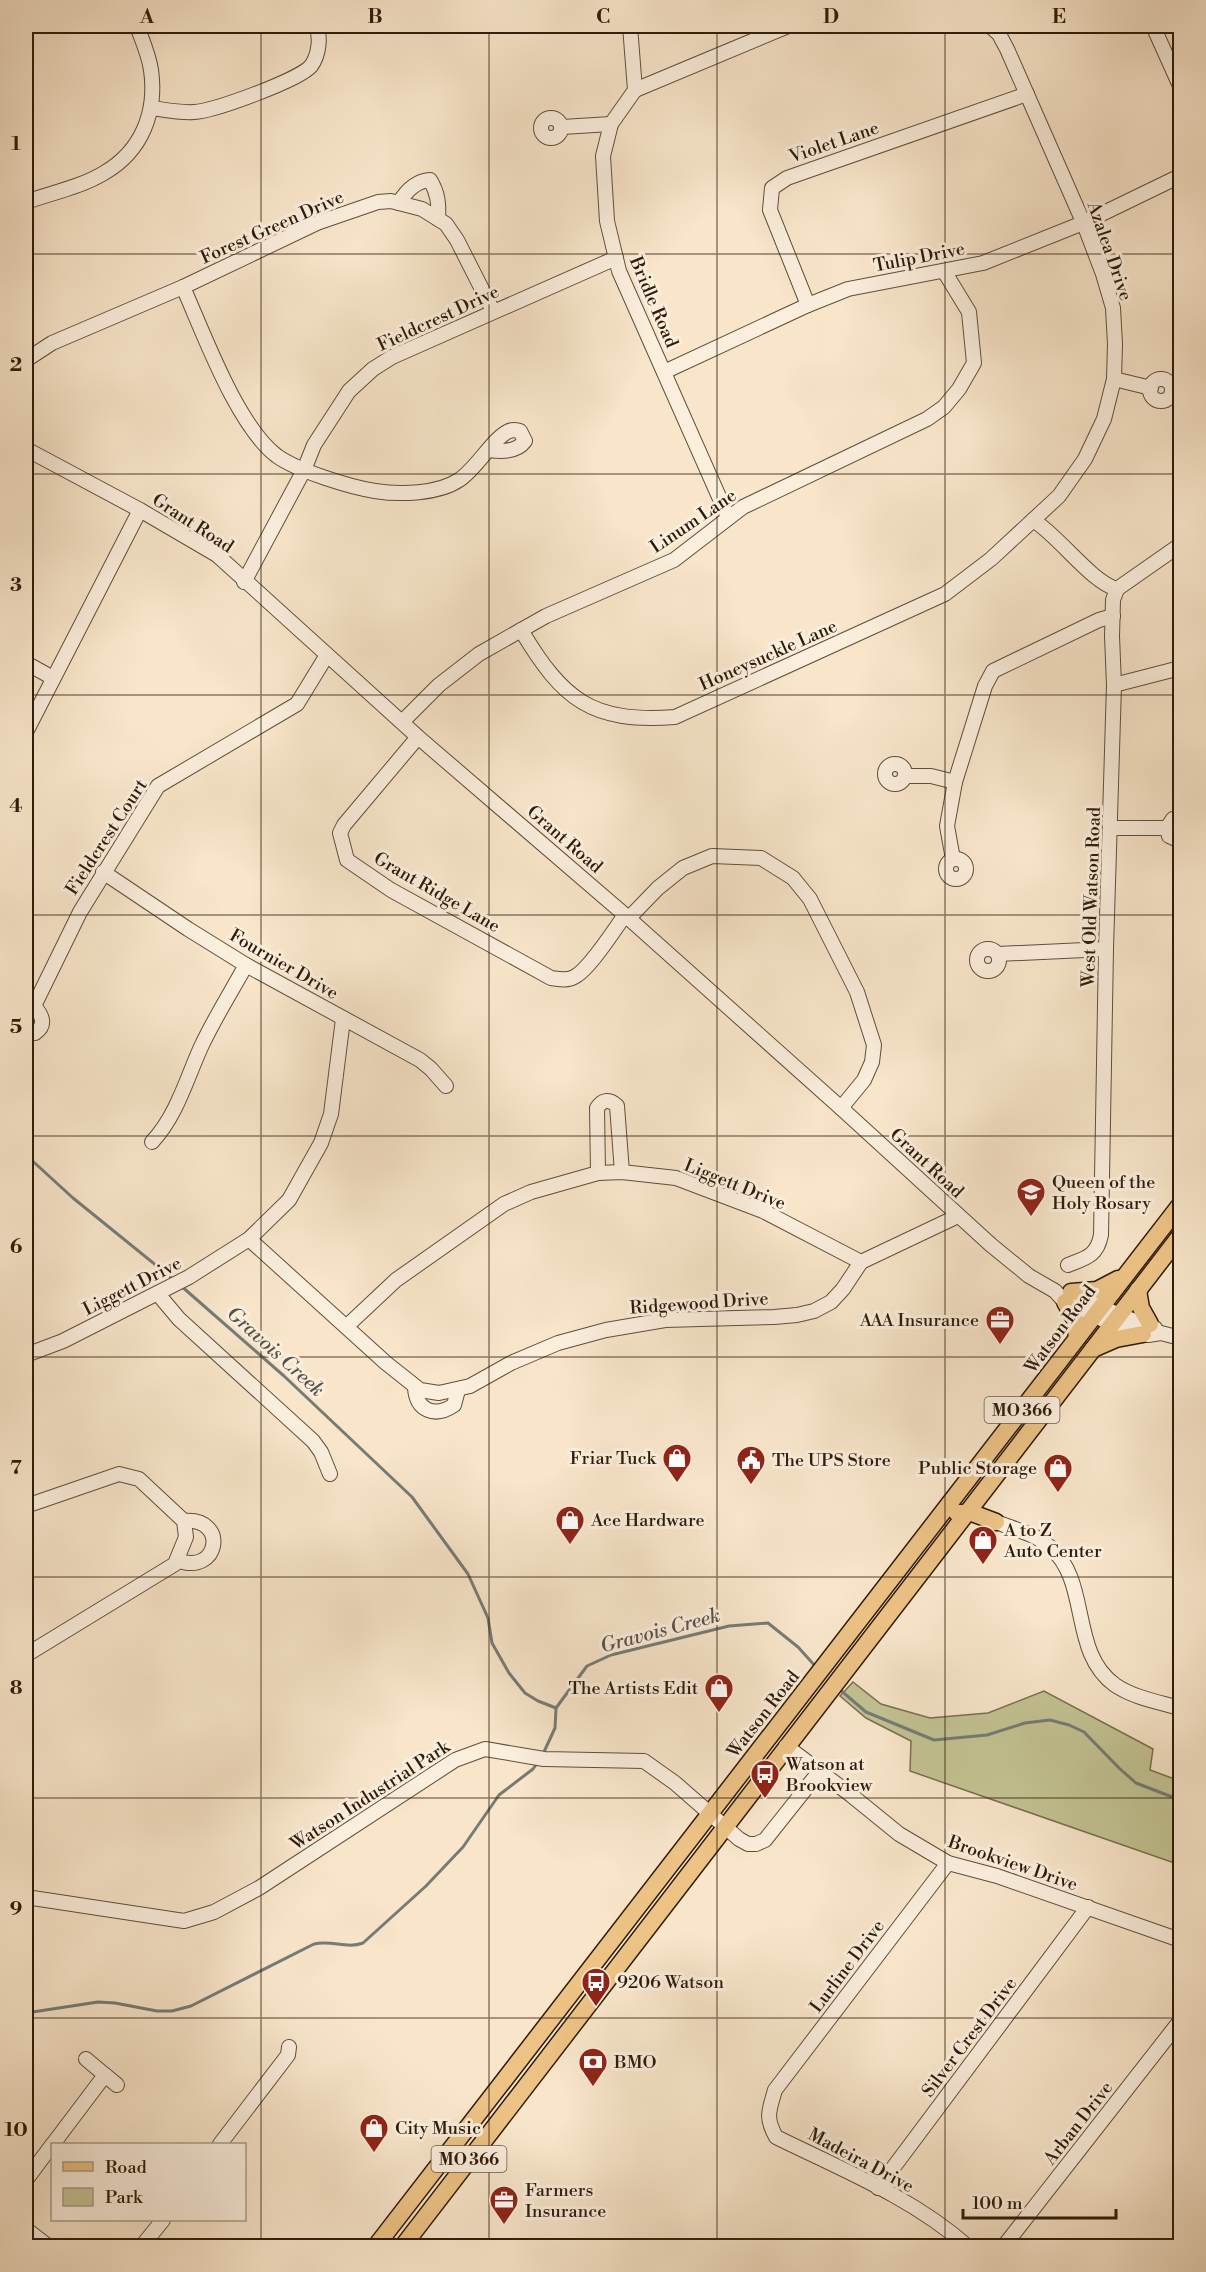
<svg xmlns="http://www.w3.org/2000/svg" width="1206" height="2272" viewBox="0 0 1206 2272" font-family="'Libre Bodoni',serif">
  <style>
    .green { fill: #c3c393; stroke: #786f4e; stroke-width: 1.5 }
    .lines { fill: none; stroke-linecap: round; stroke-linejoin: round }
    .stream { stroke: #747c78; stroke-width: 3 }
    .minor-casing { stroke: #604e3a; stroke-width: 16 }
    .major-casing { stroke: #2e1b0a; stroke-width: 19 }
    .minor { stroke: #faeedd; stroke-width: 14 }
    .major { stroke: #ecc285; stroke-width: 16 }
    .grid { fill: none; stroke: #2e1b0a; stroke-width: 1.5; stroke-opacity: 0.55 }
    .labels { text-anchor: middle; stroke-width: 6; stroke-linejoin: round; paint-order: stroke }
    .shield { fill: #faeedd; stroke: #6b5a49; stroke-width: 1.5 }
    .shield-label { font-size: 16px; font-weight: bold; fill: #2e1b0a }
    .street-label { font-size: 18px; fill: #2e1b0a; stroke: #faeedd }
    .poi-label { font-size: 18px; fill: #2e1b0a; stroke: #faeedd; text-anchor: start }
    .water-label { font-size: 20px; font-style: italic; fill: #57534a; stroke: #faeedd }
    .neatline { fill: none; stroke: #2e1b0a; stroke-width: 2 }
    .grid-label { font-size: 20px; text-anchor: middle; font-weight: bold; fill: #2e1b0a }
  </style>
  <rect width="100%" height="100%" fill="#f8e5ca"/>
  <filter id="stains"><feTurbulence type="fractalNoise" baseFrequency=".00333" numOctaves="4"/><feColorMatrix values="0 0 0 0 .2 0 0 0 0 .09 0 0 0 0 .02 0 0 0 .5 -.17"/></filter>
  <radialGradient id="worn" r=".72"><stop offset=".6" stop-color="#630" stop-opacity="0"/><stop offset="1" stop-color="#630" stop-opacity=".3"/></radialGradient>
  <path class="green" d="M853 1682 881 1704 930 1718 988 1713 1044 1691 1153 1749 1150 1770 1180 1781V1865L910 1771 911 1741 866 1718 840 1696Z"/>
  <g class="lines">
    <g class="stream">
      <path d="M26 1155 73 1198 173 1279"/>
      <path d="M180 1285 284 1376 412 1497 468 1574 488 1618 492 1643 509 1673 525 1693 538 1701 556 1708 587 1666 611 1655 729 1626 768 1623 798 1647 816 1667"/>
      <path d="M838 1688 866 1712 934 1740 987 1735 1025 1723 1050 1720 1069 1725 1084 1732 1119 1768 1136 1783 1180 1800"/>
      <path d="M543 1754 555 1728 556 1709"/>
      <path d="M26 2013 98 2002 115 2003 157 2011H172L191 2006 314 1944C332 1940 347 1949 363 1943L426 1886 463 1847 499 1795 533 1769 538 1762"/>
    </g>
    <g class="minor-casing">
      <g id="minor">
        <path d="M630 26 635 90 611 124 603 156 607 221 619 271 728 517"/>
        <path d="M1153 26 1180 86"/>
        <path d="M635 90 788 26"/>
        <path d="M152 108C166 110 180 113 194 112 214 111 299 80 311 66 319 55 321 37 316 26"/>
        <circle cx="551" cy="128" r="10"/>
        <path d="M562 127 611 124"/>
        <path d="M26 202C51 193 81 187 104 173 142 151 157 112 151 70 149 55 142 40 137 26"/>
        <path d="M399 203C406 191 415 181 430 180 438 193 439 204 438 219"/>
        <path d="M183 287C204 334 237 426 277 456 298 471 350 487 375 491 400 495 438 494 459 480 477 468 491 441 507 432 512 429 516 430 520 431L525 441C517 452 503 452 490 450"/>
        <path d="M808 305 770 210 772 188 787 178 1027 94"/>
        <path d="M26 360 52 343 183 287 317 223 378 202 391 201 422 209 446 224 457 240 493 311"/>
        <path d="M664 372 808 305 848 289 983 263 1083 223 1180 176"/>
        <path d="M1114 379 1151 388"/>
        <circle cx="1161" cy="390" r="11"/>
        <path d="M26 449 140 510 217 555 418 737 625 915 841 1108 991 1245 1029 1276 1055 1291 1065 1302 1112 1324 1148 1335 1161 1333 1180 1338"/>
        <path d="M1033 520C1059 536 1091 582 1117 589"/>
        <path d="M244 582 304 470 314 445 349 391 373 369 392 357 616 258"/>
        <path d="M521 630C563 700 591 723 675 717L945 594 991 559 1059 496 1085 459 1104 419 1114 379 1115 344 1113 308 1103 274 1084 224 1007 49 999 34 990 26"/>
        <path d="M26 663 53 678"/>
        <path d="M1114 685 1180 668"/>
        <path d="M403 721 439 685 479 654 546 616 674 560 743 507 927 419 944 407 959 389 974 363 969 312 944 271"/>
        <path d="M26 732 140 510"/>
        <path d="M418 737 344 825 340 833 347 860 391 890 551 978C559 979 567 981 574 977 589 970 614 930 625 915"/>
        <circle cx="895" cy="774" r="10"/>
        <path d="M905 776H931L955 782"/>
        <path d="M1180 817 1173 819 1167 828 1169 836 1180 841"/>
        <path d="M1111 828H1167"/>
        <circle cx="956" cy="869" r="10"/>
        <path d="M953 859 947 826 955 782 985 686 993 671 1099 620 1113 616"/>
        <path d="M103 872 188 929 246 965 420 1060 431 1069 446 1086"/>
        <path d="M628 919 658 888 683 868 712 856 761 858 793 878 810 899 857 992 874 1045 872 1062 864 1080 841 1108"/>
        <circle cx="988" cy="960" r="11"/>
        <path d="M998 954 1106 949"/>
        <path d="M34 1006 80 912 158 786 297 704 327 655"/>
        <path d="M26 1032 35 1033C47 1025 42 1015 34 1006L27 1009"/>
        <path d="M152 1142C177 1115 186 1080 201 1047 214 1019 231 992 246 965"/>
        <path d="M598 1173 597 1108C603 1099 610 1099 617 1106L622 1172"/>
        <path d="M249 1239 386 1363 420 1390 439 1393 470 1386 511 1363 558 1343 606 1330 665 1320 774 1317 797 1315 814 1311 831 1302 843 1289 861 1262"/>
        <path d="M1068 1265C1086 1258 1097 1256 1101 1235L1106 949 1114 685 1112 636 1113 600 1117 589 1180 545"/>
        <path d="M1071 1292 1119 1315 1155 1328"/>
        <path d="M158 1294 179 1319 313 1441 321 1452 330 1474"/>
        <path d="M347 1326 396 1280 504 1204 531 1192 598 1173 622 1172 676 1178 763 1211 861 1262 958 1216"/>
        <path d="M26 1355 63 1341 189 1277 249 1239 289 1200 321 1143 331 1114 343 1019"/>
        <path d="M415 1387C416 1411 435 1418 454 1405L458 1390"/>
        <path d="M26 1506 119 1474 139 1479 184 1521 186 1537 175 1564 26 1655"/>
        <path d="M996 1522C1014 1529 1036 1534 1050 1547 1091 1582 1069 1652 1115 1685 1134 1698 1159 1702 1180 1708"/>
        <path d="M177 1560C219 1577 229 1517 184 1521"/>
        <path d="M786 1746 851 1795 899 1834 948 1863 997 1876 1180 1940"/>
        <path d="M948 1863 775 2090C769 2111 765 2117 776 2137 841 2169 913 2198 967 2246"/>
        <path d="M26 1897 184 1921 214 1912 259 1888 455 1760 485 1749 544 1759 644 1761 675 1783 739 1839 748 1844H756L765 1840 819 1772"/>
        <path d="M105 2075 117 2085"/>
        <path d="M53 2144 105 2075 86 2059"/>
        <path d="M220 2144 288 2055 289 2047"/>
        <path d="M26 2180 52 2145"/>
        <path d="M878 2188 1088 1907"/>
        <path d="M26 2229 48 2246"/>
        <path d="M142 2246 163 2220"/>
        <path d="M1004 2246 1180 2021"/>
      </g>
    </g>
    <g class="major-casing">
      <g id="major">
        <path d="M1138 1290 1141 1308 1150 1324"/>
        <path d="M1071 1292 1097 1290 1118 1279"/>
        <path d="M1065 1302 1075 1320 1077 1338"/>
        <path d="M1093 1349 1116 1339 1143 1334"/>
        <path d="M957 1513H972L996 1522"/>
        <path d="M376 2246 1180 1205"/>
        <path d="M403 2246 1180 1236"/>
      </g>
    </g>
    <use href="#minor" class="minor"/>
    <use href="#major" class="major"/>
  </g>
  <path class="grid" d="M261 26V2246M489 26V2246M717 26V2246M945 26V2246M26 254H1180M26 474H1180M26 695H1180M26 915H1180M26 1136H1180M26 1357H1180M26 1577H1180M26 1798H1180M26 2018H1180"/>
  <defs>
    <g id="school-pin" transform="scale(1.5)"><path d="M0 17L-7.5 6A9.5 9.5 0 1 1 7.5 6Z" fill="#8f2418" stroke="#faeedd"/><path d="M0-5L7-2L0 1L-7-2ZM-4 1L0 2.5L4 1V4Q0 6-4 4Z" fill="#fff"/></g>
    <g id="office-pin" transform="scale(1.5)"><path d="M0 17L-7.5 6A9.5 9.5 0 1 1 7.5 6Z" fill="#8f2418" stroke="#faeedd"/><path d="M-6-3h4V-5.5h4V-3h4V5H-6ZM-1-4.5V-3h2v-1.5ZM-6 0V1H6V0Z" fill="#fff"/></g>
    <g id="shop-pin" transform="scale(1.5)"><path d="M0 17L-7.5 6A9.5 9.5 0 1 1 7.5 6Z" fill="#8f2418" stroke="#faeedd"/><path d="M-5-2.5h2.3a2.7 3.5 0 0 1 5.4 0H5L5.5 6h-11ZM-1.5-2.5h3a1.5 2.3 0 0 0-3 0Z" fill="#fff"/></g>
    <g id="civic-pin" transform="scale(1.5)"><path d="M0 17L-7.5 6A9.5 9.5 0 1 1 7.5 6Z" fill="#8f2418" stroke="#faeedd"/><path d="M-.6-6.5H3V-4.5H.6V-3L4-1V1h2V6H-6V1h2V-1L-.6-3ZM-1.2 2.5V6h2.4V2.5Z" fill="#fff"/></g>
    <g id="bus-pin" transform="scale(1.5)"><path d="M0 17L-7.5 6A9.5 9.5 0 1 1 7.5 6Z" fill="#8f2418" stroke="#faeedd"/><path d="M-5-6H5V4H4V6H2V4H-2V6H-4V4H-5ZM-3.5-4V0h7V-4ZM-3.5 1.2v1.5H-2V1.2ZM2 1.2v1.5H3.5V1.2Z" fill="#fff"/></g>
    <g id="bank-pin" transform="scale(1.5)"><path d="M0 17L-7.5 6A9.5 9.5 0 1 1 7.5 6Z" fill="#8f2418" stroke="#faeedd"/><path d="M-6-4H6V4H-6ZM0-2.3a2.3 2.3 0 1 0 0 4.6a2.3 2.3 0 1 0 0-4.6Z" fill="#fff"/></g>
  </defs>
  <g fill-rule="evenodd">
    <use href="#school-pin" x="1031" y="1192"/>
    <use href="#office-pin" x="1000" y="1320"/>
    <use href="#shop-pin" x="677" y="1458"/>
    <use href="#civic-pin" x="751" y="1460"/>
    <use href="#shop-pin" x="1058" y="1468"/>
    <use href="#shop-pin" x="570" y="1520"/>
    <use href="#shop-pin" x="983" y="1540"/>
    <use href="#shop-pin" x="719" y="1688"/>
    <use href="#bus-pin" x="765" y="1774"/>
    <use href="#bus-pin" x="596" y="1982"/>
    <use href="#bank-pin" x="593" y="2062"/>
    <use href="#shop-pin" x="374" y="2128"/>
    <use href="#office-pin" x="504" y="2200"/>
  </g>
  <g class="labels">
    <g class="shield">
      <rect x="984.5" y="1397" width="75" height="26" rx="4.5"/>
      <rect x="431.5" y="2146" width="75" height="26" rx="4.5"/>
    </g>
    <g class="shield-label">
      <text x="1022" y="1416">MO 366</text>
      <text x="469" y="2165">MO 366</text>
    </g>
    <g class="street-label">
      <text transform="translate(834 142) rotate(-19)" y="6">Violet Lane</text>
      <text transform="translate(272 227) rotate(-24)" y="6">Forest Green Drive</text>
      <text transform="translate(1110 251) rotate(71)" y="6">Azalea Drive</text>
      <text transform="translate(919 257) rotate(-11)" y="6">Tulip Drive</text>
      <text transform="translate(654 302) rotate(67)" y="6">Bridle Road</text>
      <text transform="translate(438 318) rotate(-25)" y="6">Fieldcrest Drive</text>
      <text transform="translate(693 521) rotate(-34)" y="6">Linum Lane</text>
      <text transform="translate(193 523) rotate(33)" y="6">Grant Road</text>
      <text transform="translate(768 655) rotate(-24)" y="6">Honeysuckle Lane</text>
      <text transform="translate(106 837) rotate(-57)" y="6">Fieldcrest Court</text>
      <text transform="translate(565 839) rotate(41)" y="6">Grant Road</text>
      <text transform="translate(437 892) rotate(30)" y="6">Grant Ridge Lane</text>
      <text transform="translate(1091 897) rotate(-88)" y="6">West Old Watson Road</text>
      <text transform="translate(284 964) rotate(30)" y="6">Fournier Drive</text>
      <text transform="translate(927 1163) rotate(43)" y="6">Grant Road</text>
      <text transform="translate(735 1184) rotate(22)" y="6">Liggett Drive</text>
      <text transform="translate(132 1286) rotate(-27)" y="6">Liggett Drive</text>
      <text transform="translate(699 1303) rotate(-4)" y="6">Ridgewood Drive</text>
      <text transform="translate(1060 1329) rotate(-53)" y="6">Watson Road</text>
      <text transform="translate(763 1714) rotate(-52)" y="6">Watson Road</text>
      <text transform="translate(370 1795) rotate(-33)" y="6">Watson Industrial Park</text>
      <text transform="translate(1013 1863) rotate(19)" y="6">Brookview Drive</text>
      <text transform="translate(847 1966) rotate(-53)" y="6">Lurline Drive</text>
      <text transform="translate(969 2037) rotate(-53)" y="6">Silver Crest Drive</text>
      <text transform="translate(1078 2123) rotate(-52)" y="6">Arban Drive</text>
      <text transform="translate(861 2160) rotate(28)" y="6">Madeira Drive</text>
    </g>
    <g class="poi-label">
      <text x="1052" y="1188">Queen of the<tspan x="1052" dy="21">Holy Rosary</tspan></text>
      <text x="979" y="1326" text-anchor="end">AAA Insurance</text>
      <text x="656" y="1464" text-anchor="end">Friar Tuck</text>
      <text x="772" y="1466">The UPS Store</text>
      <text x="1037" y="1474" text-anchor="end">Public Storage</text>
      <text x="591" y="1526">Ace Hardware</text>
      <text x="1004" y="1536">A to Z<tspan x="1004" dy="21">Auto Center</tspan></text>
      <text x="698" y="1694" text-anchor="end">The Artists Edit</text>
      <text x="786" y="1770">Watson at<tspan x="786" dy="21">Brookview</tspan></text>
      <text x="617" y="1988">9206 Watson</text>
      <text x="614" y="2068">BMO</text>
      <text x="395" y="2134">City Music</text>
      <text x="525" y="2196">Farmers<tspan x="525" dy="21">Insurance</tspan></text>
    </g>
    <g class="water-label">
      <text transform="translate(276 1351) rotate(42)" y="7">Gravois Creek</text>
      <text transform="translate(660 1630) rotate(-15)" y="7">Gravois Creek</text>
    </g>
  </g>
  <rect width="1206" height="2272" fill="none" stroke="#f8e5ca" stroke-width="66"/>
  <rect x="51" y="2143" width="195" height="78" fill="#faeedd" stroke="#a89a89" stroke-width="1.5"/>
  <rect x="63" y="2162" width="30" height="9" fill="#ecc285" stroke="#a89a89" stroke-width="1.5"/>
  <text x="105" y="2173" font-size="18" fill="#2e1b0a">Road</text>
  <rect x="63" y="2188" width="30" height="18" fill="#c3c393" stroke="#a89a89" stroke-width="1.5"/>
  <text x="105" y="2203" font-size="18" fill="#2e1b0a">Park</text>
  <path d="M963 2209v9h153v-9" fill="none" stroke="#2e1b0a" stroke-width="3"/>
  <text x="972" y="2209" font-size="18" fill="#2e1b0a" stroke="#faeedd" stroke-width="4.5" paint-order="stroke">100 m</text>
  <rect x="33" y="33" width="1140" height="2206" class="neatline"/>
  <g class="grid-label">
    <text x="147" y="23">A</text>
    <text x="375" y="23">B</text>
    <text x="603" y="23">C</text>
    <text x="831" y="23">D</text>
    <text x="1059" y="23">E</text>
    <text x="16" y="150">1</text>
    <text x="16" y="371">2</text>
    <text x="16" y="591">3</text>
    <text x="16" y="812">4</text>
    <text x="16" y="1033">5</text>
    <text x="16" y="1253">6</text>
    <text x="16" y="1474">7</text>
    <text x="16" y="1694">8</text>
    <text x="16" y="1915">9</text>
    <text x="16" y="2136">10</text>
  </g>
  <rect width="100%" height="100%" filter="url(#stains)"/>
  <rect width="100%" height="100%" fill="url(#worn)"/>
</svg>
